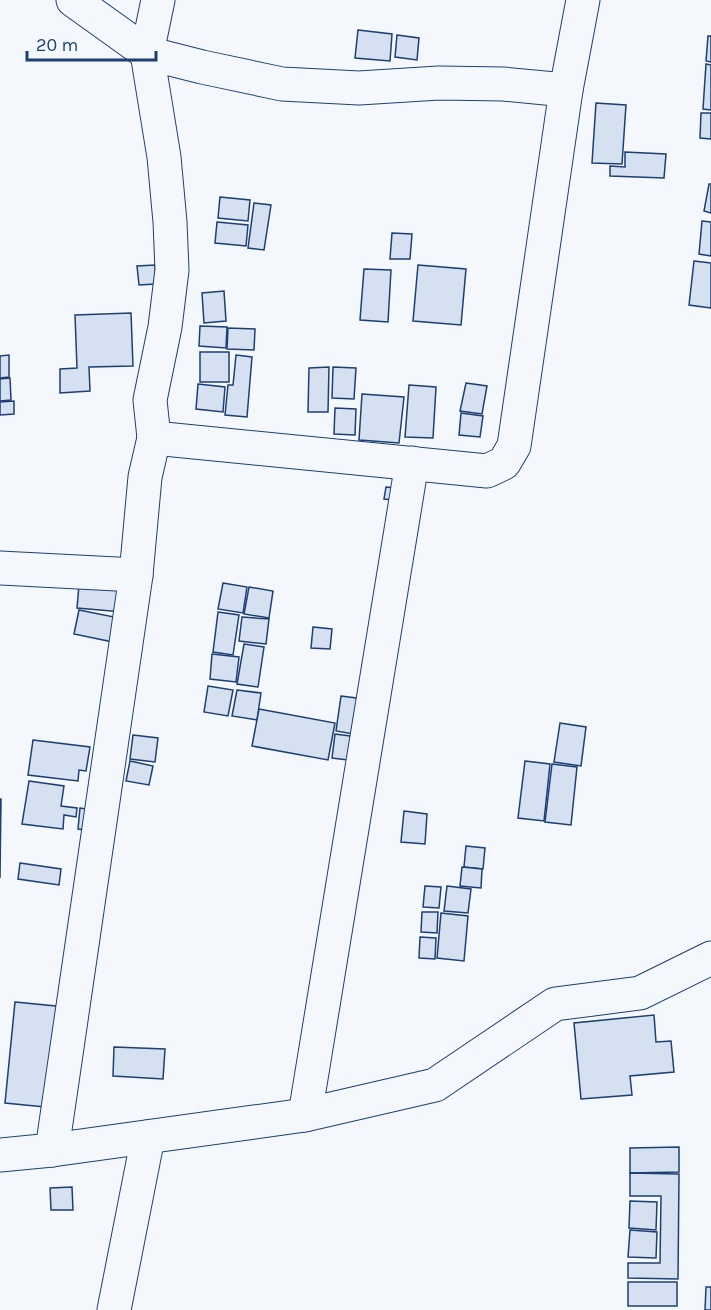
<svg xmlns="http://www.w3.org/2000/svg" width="711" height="1310" viewBox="0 0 711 1310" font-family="Karla,sans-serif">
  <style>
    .building { fill: #d5e0f0; stroke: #1d3f73; stroke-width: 1.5 }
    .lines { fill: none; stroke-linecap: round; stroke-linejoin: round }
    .minor-casing { stroke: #1d3f73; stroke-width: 35 }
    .minor { stroke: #f4f7fb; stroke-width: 33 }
  </style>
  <rect width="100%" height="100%" fill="#f4f7fb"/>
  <g class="building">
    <path d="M358 30 392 34 390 61 355 58Z"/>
    <path d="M397 35 419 38 417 60 395 57Z"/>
    <path d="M708 36H711V62L706 61Z"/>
    <path d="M706 64 711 65V110L703 109Z"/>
    <path d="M596 103 626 105 622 164 592 163Z"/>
    <path d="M701 113H711V139L700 138Z"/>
    <path d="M625 152 666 154 664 178 610 176V166L625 167Z"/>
    <path d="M709 184H711V213L704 211Z"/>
    <path d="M220 197 250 200 248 221 218 218Z"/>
    <path d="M254 203 271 205 264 250 248 248Z"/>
    <path d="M702 221 711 222V256L699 254Z"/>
    <path d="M217 222 248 225 246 246 215 243Z"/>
    <path d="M392 233 412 234 410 259H390Z"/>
    <path d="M694 261 711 263V308L689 305Z"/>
    <path d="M155 265 156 284 139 285 137 266Z"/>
    <path d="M418 265 466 269 461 325 413 321Z"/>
    <path d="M364 269 391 270 388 322 360 320Z"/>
    <path d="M224 291 226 321 204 323 202 293Z"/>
    <path d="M131 313 133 366 89 367 90 391 60 393V369L77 368 75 315Z"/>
    <path d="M200 326 227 327 226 348 199 346Z"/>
    <path d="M228 328 255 329 254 350 227 349Z"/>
    <rect x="200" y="352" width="29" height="30"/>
    <path d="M9 355V377L0 378V356Z"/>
    <path d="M236 355 252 357 247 417 225 415 228 385H233Z"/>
    <path d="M329 367 328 412H308L309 368Z"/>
    <path d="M333 367 356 368 354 399 332 398Z"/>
    <path d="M10 378 11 400 0 401V379Z"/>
    <path d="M466 383 487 386 482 414 460 411Z"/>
    <path d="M198 384 225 387 223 412 196 409Z"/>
    <path d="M409 385 436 387 433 438 405 437Z"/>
    <path d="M362 394 404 397 399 443 359 440Z"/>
    <path d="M14 401V414L0 415V402Z"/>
    <path d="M335 408 356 409 355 435 334 434Z"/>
    <path d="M461 413 483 416 480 437 459 435Z"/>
    <path d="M386 487 405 489 404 501 384 499Z"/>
    <path d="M223 583 247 587 243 613 218 609Z"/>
    <path d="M79 585 126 589 123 612 77 608Z"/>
    <path d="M249 587 273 591 269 618 244 614Z"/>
    <path d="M79 610 119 618 113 642 74 634Z"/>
    <path d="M218 612 239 615 233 655 213 652Z"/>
    <path d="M242 617 269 619 266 644 239 641Z"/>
    <path d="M313 627 332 629 330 649 311 648Z"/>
    <path d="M244 644 264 647 258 687 237 684Z"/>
    <path d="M212 654 239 657 236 682 210 679Z"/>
    <path d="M208 686 233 690 228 716 204 712Z"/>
    <path d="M237 690 261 693 257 720 232 716Z"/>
    <path d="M341 696 364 699 359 735 336 731Z"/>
    <path d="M259 709 335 723 328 760 252 746Z"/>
    <path d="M560 723 586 727 581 766 554 762Z"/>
    <path d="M335 734 358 737 356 761 332 758Z"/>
    <path d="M133 735 158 738 155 762 130 759Z"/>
    <path d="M33 740 90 747 86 771 79 770 78 781 28 775Z"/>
    <path d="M130 761 153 766 149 785 126 781Z"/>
    <path d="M525 761 550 764 544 821 518 818Z"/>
    <path d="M552 764 577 767 571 825 545 822Z"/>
    <path d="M29 781 64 786 61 806 77 808 76 817 64 815 63 829 22 824Z"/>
    <path d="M0 799H1L0 878Z"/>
    <path d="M80 808 98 811 95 831 78 829Z"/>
    <path d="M404 811 427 814 425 844 401 842Z"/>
    <path d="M466 846 485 848 483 869 464 867Z"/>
    <path d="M20 863 61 869 59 885 18 879Z"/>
    <path d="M462 867 482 869 481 888 460 886Z"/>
    <path d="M425 886 441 887 439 908 423 907Z"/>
    <path d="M447 886 471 889 468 913 444 911Z"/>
    <path d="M422 912H438L437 933 421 932Z"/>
    <path d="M441 913 468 916 464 961 437 958Z"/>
    <path d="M420 937 436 938 435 959 419 958Z"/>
    <path d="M15 1002 66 1007 55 1108 5 1103Z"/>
    <path d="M654 1015 656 1042 671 1041 674 1072 630 1076 632 1095 581 1099 574 1023Z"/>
    <path d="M114 1047 165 1049 163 1079 113 1076Z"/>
    <path d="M679 1147V1172L630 1173V1148Z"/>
    <path d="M630 1173 679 1174 678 1279 628 1278V1263H660L661 1196H630Z"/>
    <path d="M72 1187 73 1210H51L50 1188Z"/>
    <path d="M630 1201 657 1202 656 1230 629 1228Z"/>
    <path d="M630 1230 657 1232 656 1258 628 1257Z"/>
    <rect x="628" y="1282" width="49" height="24"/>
    <path d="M706 1287H711V1310H705Z"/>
  </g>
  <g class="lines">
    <g class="minor-casing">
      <g id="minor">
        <path d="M73 0 147 53 202 67 282 84 359 88 439 83 503 84 566 90"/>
        <path d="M154 438 487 471 504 463 514 446 566 90 583 0"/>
        <path d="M0 568 136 575"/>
        <path d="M305 1115 412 463"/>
        <path d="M52 1150 136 575 145 477 154 438 150 400 165 327 172 270 170 222 164 157 147 53 158 0"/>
        <path d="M0 1155 52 1150 305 1115 435 1085 555 1004 640 993 711 958"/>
        <path d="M114 1310 148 1137"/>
      </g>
    </g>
    <use href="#minor" class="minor"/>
  </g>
  <path d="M27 51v9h129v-9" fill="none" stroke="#1d3f73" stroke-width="3"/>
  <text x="36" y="51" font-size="18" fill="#1d3f73" stroke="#f4f7fb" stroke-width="4.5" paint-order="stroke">20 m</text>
</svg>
